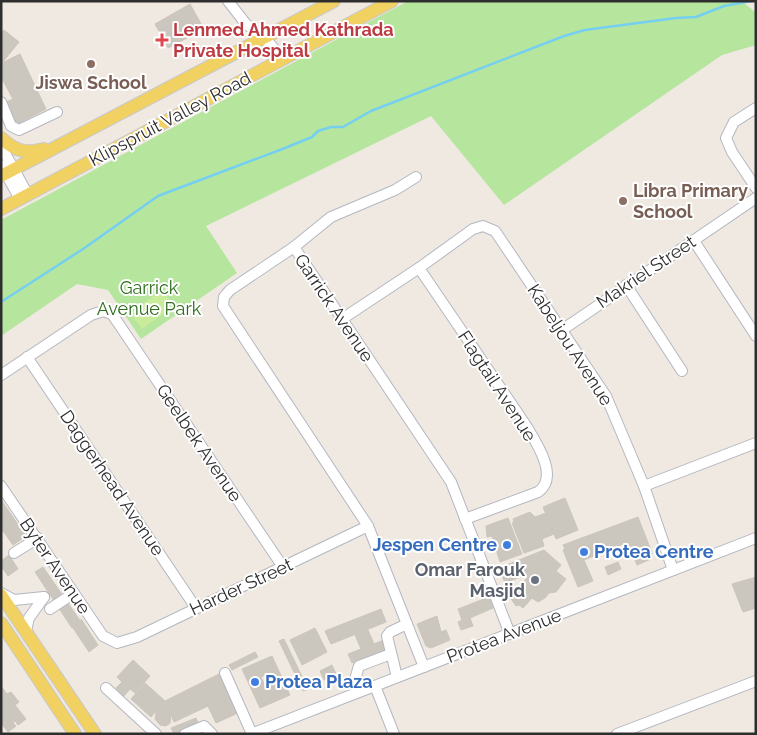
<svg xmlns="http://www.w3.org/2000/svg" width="757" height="735" viewBox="0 0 757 735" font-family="Raleway,sans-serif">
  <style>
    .green { fill: #b6e59e }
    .pitch { fill: #c9ec9a }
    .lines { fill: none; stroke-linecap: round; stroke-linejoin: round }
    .stream { stroke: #75cff0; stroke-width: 2.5 }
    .building { fill: #cbc7bf; stroke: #cbc5ba; fill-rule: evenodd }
    .minor-casing { stroke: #b4b7c1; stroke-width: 12 }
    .major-casing { stroke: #c9c9c9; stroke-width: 14 }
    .minor { stroke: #fff; stroke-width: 10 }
    .major { stroke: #f2d163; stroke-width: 12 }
    .health-dot { fill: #e0444e; stroke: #fff; stroke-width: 2 }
    .education-dot { fill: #8d6e63; stroke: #fff; stroke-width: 2 }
    .shop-dot { fill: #3f7fe0; stroke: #fff; stroke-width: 2 }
    .worship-dot { fill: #6b7280; stroke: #fff; stroke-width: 2 }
    .labels { text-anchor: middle; stroke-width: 4; stroke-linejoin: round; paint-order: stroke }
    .health-label { font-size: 18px; font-weight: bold; fill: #be3a42; stroke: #fff; text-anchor: start }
    .education-label { font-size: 18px; font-weight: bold; fill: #785e54; stroke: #fff }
    .street-label { font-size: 18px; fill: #2e2e2e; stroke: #fff }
    .park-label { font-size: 18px; fill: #2c6e1b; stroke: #fff }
    .shop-label { font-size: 18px; font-weight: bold; fill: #366cbe; stroke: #fff; text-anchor: start }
    .worship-label { font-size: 18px; font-weight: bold; fill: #5b616d; stroke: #fff; text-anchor: end }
  </style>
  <rect width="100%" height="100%" fill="#efe9e1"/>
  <path class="green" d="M408 1H742L756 13V45L722 55 504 205 431 116 206 226 237 273 141 339 108 290 77 284 1 336V220Z"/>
  <path class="pitch" d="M162 290 174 306 142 329 130 313Z"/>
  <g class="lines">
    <path class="stream" d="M1 302 83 249 158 196 285 148 312 137 318 131 331 127H343L371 111 564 36 585 30 676 18 696 17 724 6 751 1"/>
  </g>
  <g class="building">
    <path d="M190 4 204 29 168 48 155 24Z"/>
    <path d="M4 30 19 42 2 63 20 54 46 109 15 125 4 103 13 99 1 77V33Z"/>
    <path d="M565 498 578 530 556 539 543 507Z"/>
    <path d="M1 500 26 536 13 545 1 528Z"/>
    <path d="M530 512 535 517 546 513 554 534 542 539 544 546 524 553 512 523 514 522 513 519Z"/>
    <path d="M638 517 652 553 651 559 637 565 628 542 584 560 593 581 578 587 563 550 565 549 563 545Z"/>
    <path d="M508 518 522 554 500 562 492 536 487 537 486 526Z"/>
    <path d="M544 550 561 565 556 571 566 579 556 592 549 593 545 598 538 602 532 598 523 608 519 605 516 606 510 597 527 578 525 575 505 583 499 568Z"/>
    <path d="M9 555 18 569 8 576 1 566V561Z"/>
    <path d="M618 562 621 569 608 575 605 567Z"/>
    <path d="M43 567 81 622 72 628 35 572Z"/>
    <path d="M756 577V608L743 612 732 584Z"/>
    <path d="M489 597 493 608 470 618 473 626 461 630 458 622 462 620 458 609Z"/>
    <path d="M381 609 386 622 331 644 325 631Z"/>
    <path d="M437 616 441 632 446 630 450 640 431 648 426 646 417 624Z"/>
    <path d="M81 619 98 645 89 652 73 628 81 622Z"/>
    <path d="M315 628 327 652 302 665 290 640Z"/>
    <path d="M368 630 374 644 384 640 388 649 352 663 348 654 361 649 355 635Z"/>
    <path d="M284 639 308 689 303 691 279 641Z"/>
    <path d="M255 652 258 657 232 670 229 665Z"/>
    <path d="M272 656 290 695 260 708 242 669ZM265 675 271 687 267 690 261 677Z"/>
    <path d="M133 660 150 676 135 693 130 689 124 696 116 688 122 682 117 677Z"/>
    <path d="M332 665 336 674 324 680 320 671Z"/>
    <path d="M221 673 240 712 216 723 208 706 174 722 171 715 166 718 155 712 151 717 131 699 145 683 165 701Z"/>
    <path d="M1 686 7 694 11 692 19 702 15 705 26 719 18 725 15 721 13 723 16 726 8 732 1 723Z"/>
    <path d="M156 713 166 718 171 715 170 723 166 726 160 725 155 719Z"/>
    <path d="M196 718 203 734H174L171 728Z"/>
  </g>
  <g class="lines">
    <g class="minor-casing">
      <g id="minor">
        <path d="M228 1 246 24 264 37 283 59"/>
        <path d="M1 102 11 126 19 130 57 112"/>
        <path d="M756 108 734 122 726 138 732 152 756 188"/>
        <path d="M1 146 28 195"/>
        <path d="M1 165 20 199"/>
        <path d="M694 241 756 336"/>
        <path d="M294 247 331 217 395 190 416 177"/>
        <path d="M419 268 525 424C536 442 560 477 538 492L465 519"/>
        <path d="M626 285 682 371"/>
        <path d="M342 319 419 268 473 229 483 226 495 231 606 396 644 486 673 570"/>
        <path d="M562 330 756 198"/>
        <path d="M27 357 196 608"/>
        <path d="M1 375 91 315 103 311 112 314 283 567"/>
        <path d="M1 486 103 636 117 643 137 637 368 526"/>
        <path d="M644 486 756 443"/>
        <path d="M14 553 38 538"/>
        <path d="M1 593 14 600 44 597"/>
        <path d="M50 609 74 593"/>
        <path d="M26 631 29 618 44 597"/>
        <path d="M424 667 368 526 223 306 224 297 230 290 294 247 451 482 510 634"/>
        <path d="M225 673 252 734"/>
        <path d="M397 677 387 636 390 632 407 624"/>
        <path d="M375 686 394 734"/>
        <path d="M106 688 156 734"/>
        <path d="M357 692 356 676 359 666 391 654"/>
        <path d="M185 734 204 726 212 734"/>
        <path d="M251 734 756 538"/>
        <path d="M617 734 756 681"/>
      </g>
    </g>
    <g class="major-casing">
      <g id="major">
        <path d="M1 138C15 151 26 154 44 149"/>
        <path d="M1 176 334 1"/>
        <path d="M1 209 392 1"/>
        <path d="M1 595 95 734"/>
        <path d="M1 623 75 734"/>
      </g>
    </g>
    <use href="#minor" class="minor"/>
    <use href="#major" class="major"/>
  </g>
  <path class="health-dot" d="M159.5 32.5h5v5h5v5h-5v5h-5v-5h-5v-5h5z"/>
  <g class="education-dot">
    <circle cx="91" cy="64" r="5"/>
    <circle cx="623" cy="201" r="5"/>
  </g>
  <g class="shop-dot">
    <circle cx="507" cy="545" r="5"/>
    <circle cx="584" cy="552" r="5"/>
    <circle cx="255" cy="682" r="5"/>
  </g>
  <circle class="worship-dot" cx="535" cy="580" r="5"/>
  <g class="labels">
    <g class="health-label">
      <text x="173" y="36">Lenmed Ahmed Kathrada<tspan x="173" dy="21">Private Hospital</tspan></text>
    </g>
    <g class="education-label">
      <text x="91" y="89">Jiswa School</text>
      <text x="633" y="197" text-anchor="start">Libra Primary<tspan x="633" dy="21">School</tspan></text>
    </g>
    <g class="street-label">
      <text transform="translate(170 119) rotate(-28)" y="6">Klipspruit Valley Road</text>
      <text transform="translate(646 272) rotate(-34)" y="6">Makriel Street</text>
      <text transform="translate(334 308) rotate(56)" y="6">Garrick Avenue</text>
      <text transform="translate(570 345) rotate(57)" y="6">Kabeljou Avenue</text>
      <text transform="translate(497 386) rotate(57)" y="6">Flagtail Avenue</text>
      <text transform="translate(199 443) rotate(56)" y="6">Geelbek Avenue</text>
      <text transform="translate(112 483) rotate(56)" y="6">Daggerhead Avenue</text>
      <text transform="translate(55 566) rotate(56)" y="6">Byter Avenue</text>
      <text transform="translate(241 587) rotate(-25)" y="6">Harder Street</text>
      <text transform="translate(504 636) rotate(-21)" y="6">Protea Avenue</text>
    </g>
    <g class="park-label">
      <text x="149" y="294">Garrick<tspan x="149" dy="21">Avenue Park</tspan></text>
    </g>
    <g class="shop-label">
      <text x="497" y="551" text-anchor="end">Jespen Centre</text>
      <text x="594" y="558">Protea Centre</text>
      <text x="265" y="688">Protea Plaza</text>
    </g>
    <g class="worship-label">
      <text x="525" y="576">Omar Farouk<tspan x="525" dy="21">Masjid</tspan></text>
    </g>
  </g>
  <rect width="757" height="735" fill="none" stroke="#2e2e2e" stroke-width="5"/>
</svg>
